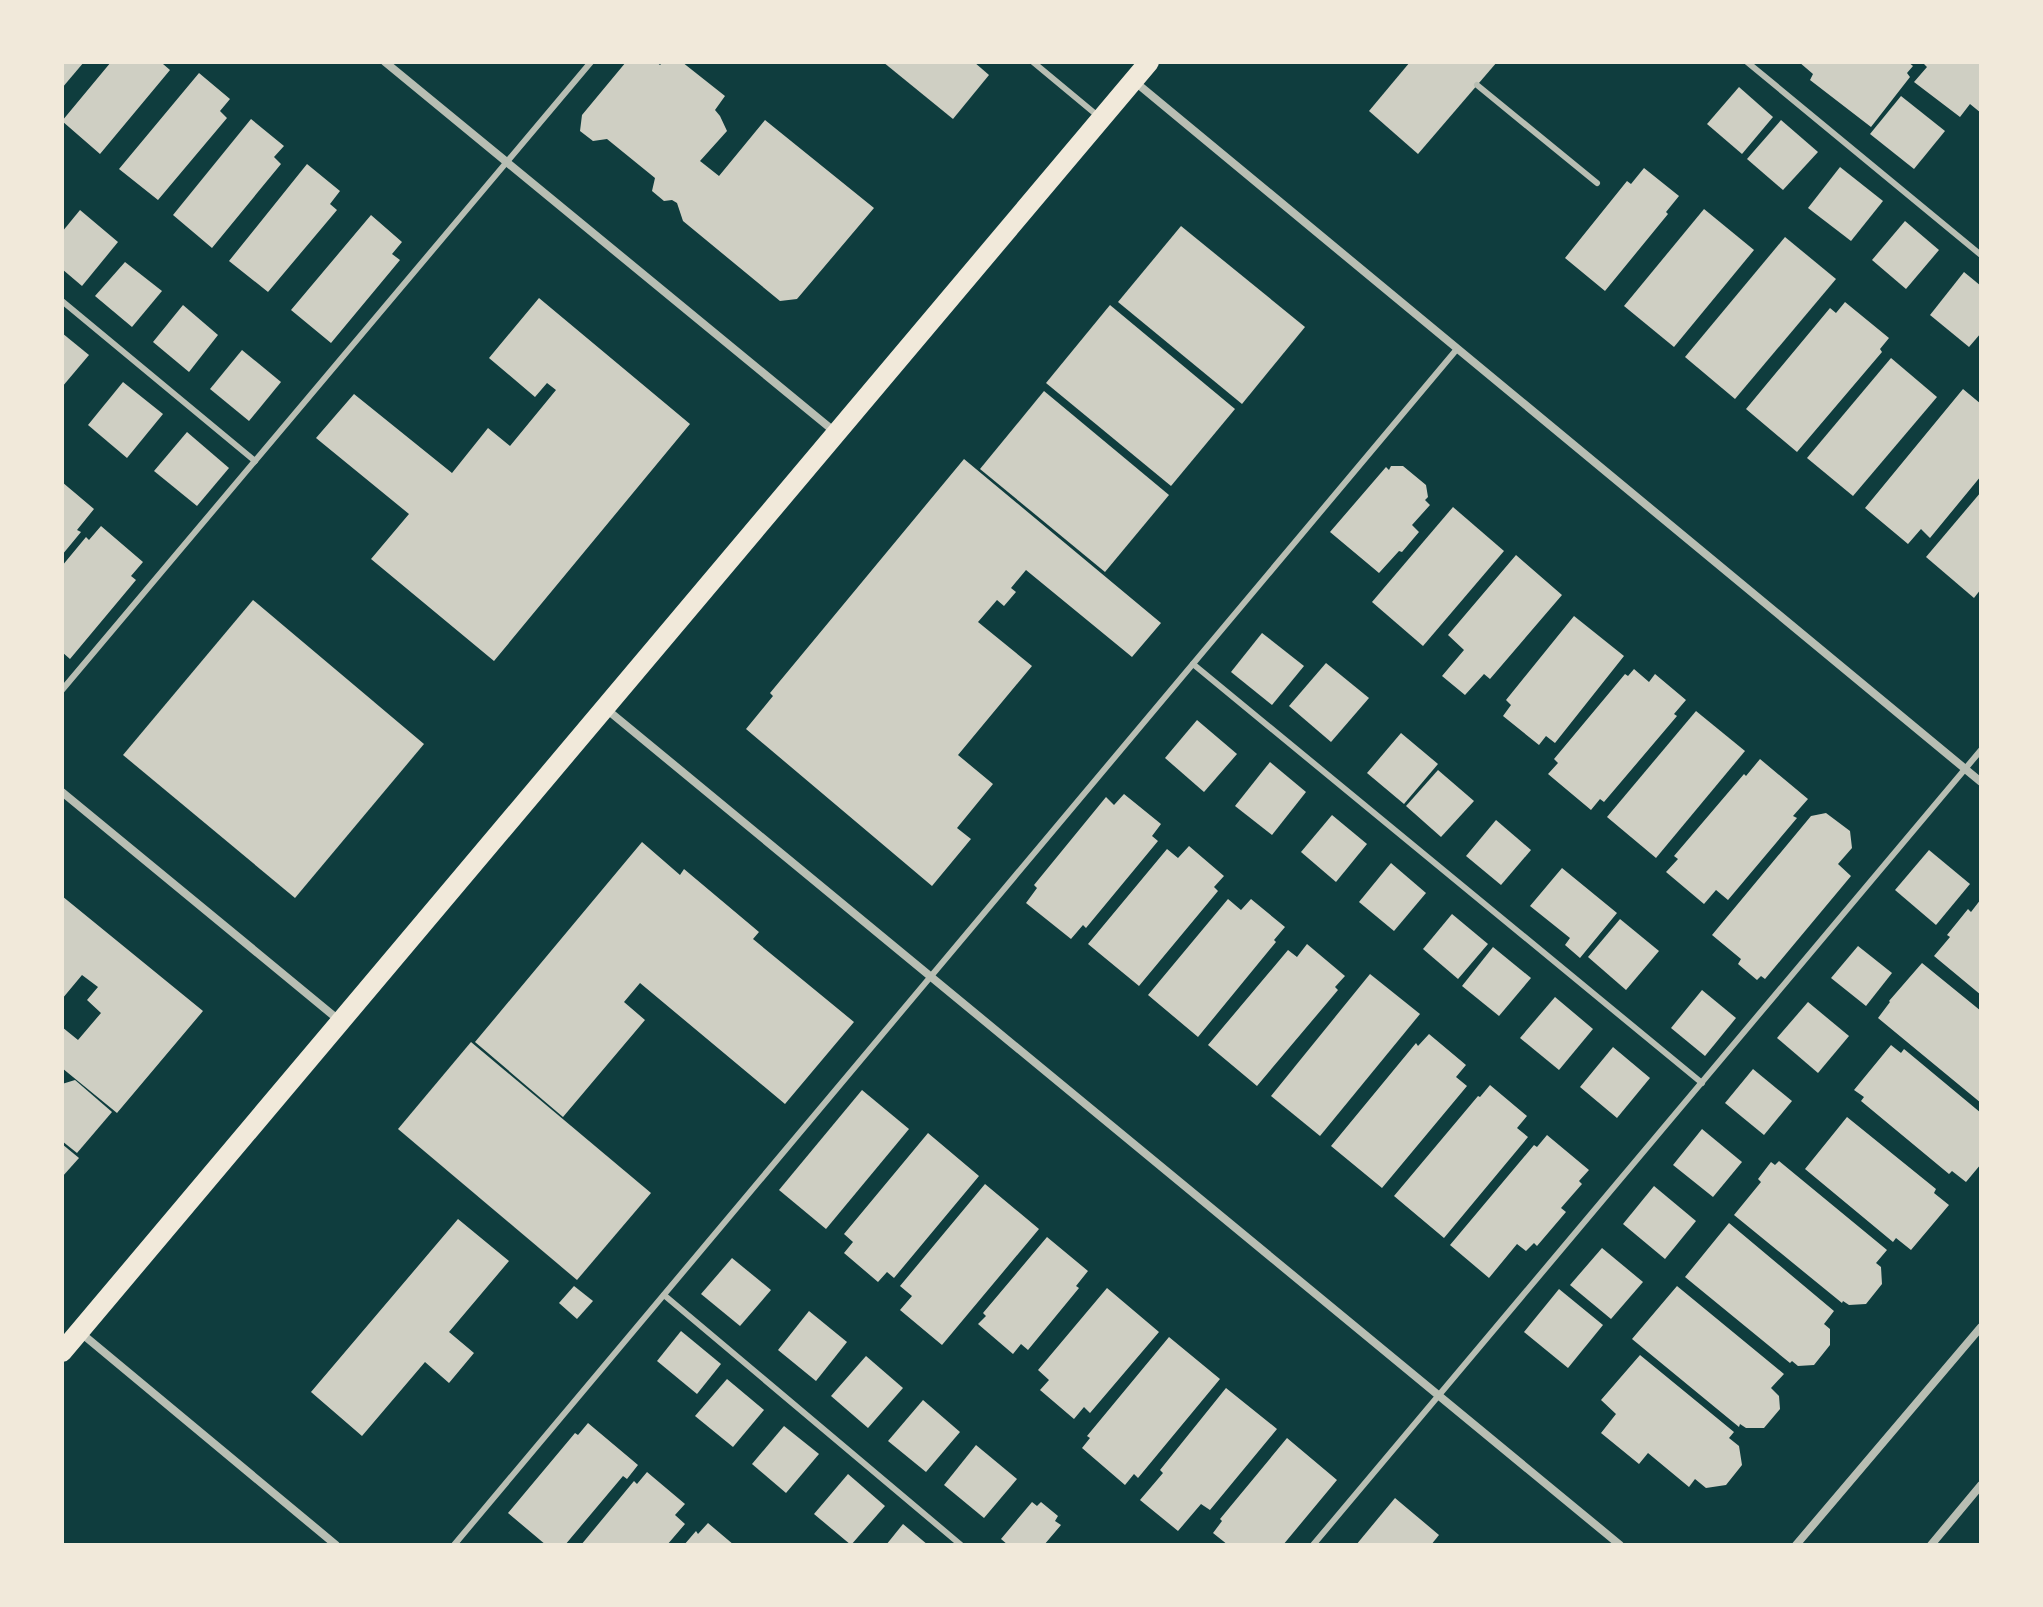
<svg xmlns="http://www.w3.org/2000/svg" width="2043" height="1607" viewBox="0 0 2043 1607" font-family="Literata,serif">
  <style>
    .building { fill: #cfcfc3 }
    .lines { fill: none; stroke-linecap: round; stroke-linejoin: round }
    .service { stroke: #b8beb3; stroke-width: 6 }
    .minor { stroke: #b8beb3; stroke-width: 8 }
    .primary { stroke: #f1e9da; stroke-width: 20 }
  </style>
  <rect width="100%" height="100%" fill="#0f3d3e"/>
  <g class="building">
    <path d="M62 62H84L62 88Z"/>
    <path d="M111 62H165L163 64 170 70 100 154 62 121Z"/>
    <path d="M626 62H656L660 65 663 62H682L725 96 715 110 720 116 727 131 700 161 719 176 765 120 874 208 797 299 780 301 683 221 677 203 672 200 664 201 652 191 655 178 607 139 593 141 580 131 582 115Z"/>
    <path d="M883 62H974L989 75 953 119Z"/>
    <path d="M1410 62H1497L1418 154 1369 111Z"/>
    <path d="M1799 62H1908L1913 66 1907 73 1910 77 1871 127 1810 80 1813 74Z"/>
    <path d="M1926 62H1981V113L1970 104 1960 117 1914 82 1927 67 1924 64Z"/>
    <path d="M199 73 230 99 220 111 227 118 158 200 119 169Z"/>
    <path d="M1739 87 1773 117 1742 154 1707 124Z"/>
    <path d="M1901 96 1945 131 1914 169 1870 134Z"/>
    <path d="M251 119 284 146 274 157 281 164 212 248 173 215Z"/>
    <path d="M1781 120 1818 152 1783 190 1747 159Z"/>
    <path d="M307 164 340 191 330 204 337 210 268 292 229 261Z"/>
    <path d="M1840 167 1883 201 1851 241 1808 208Z"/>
    <path d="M1644 168 1679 196 1666 212 1668 214 1605 291 1565 258 1627 181 1631 184Z"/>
    <path d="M1704 209 1754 250 1674 347 1624 306Z"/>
    <path d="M80 210 118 242 82 286 62 269V232Z"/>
    <path d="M371 215 402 242 392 254 400 260 331 343 291 310Z"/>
    <path d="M1905 221 1939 250 1906 289 1872 260Z"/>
    <path d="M1181 226 1305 327 1242 404 1118 302Z"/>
    <path d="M1785 237 1836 279 1735 399 1685 357Z"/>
    <path d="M125 262 162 291 132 327 95 296Z"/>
    <path d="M1964 272 1981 286V333L1969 347 1930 315Z"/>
    <path d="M539 298 690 424 494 661 371 559 409 514 316 438 354 394 452 473 488 428 510 446 556 390 547 383 535 397 489 358Z"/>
    <path d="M1845 302 1889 338 1880 349 1882 352 1797 452 1746 409 1830 308 1836 313Z"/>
    <path d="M183 305 218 335 189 372 153 342Z"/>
    <path d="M1110 305 1235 409 1171 486 1046 383Z"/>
    <path d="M62 333 89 355 62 387Z"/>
    <path d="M242 350 281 382 249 421 210 389Z"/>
    <path d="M1891 358 1937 397 1853 496 1807 458Z"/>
    <path d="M123 382 163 414 127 458 88 425Z"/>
    <path d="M1963 389 1981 404V476L1930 538 1921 529 1908 544 1865 508Z"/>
    <path d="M1044 391 1169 495 1105 572 980 469Z"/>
    <path d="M187 432 229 468 197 506 154 471Z"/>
    <path d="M964 459 1161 623 1132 657 1026 570 1011 588 1016 592 1004 606 997 600 978 622 1032 666 958 755 993 784 957 828 971 839 932 886 746 729 773 696 770 693Z"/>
    <path d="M1391 466H1403L1426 485 1428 497 1425 500 1430 505 1412 525 1419 532 1402 552 1399 551 1379 573 1330 532 1386 467 1389 470Z"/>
    <path d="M62 482 94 509 77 530 81 532 62 555Z"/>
    <path d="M1981 492V589L1974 598 1926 557Z"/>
    <path d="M1453 507 1504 551 1423 646 1372 602Z"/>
    <path d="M101 526 143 562 131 576 136 580 70 659 62 652V566L86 537 89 540Z"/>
    <path d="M1516 555 1562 595 1490 679 1484 674 1465 695 1442 676 1464 650 1448 635Z"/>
    <path d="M253 600 424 744 295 898 123 755Z"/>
    <path d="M1574 616 1624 656 1555 743 1546 736 1539 745 1503 716 1511 705 1506 700Z"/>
    <path d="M1262 633 1304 666 1272 705 1231 672Z"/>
    <path d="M1326 663 1369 698 1331 742 1289 706Z"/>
    <path d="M1634 669 1649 682 1655 674 1686 700 1674 714 1677 716 1604 802 1600 799 1591 810 1548 774 1558 763 1554 759 1625 674 1628 676Z"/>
    <path d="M1696 711 1745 751 1656 858 1607 817Z"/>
    <path d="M1197 720 1237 754 1204 792 1165 758Z"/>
    <path d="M1401 733 1438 764 1404 804 1367 773Z"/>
    <path d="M1760 759 1808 799 1793 816 1797 818 1728 900 1716 890 1704 904 1666 872 1678 859 1674 856 1744 774 1746 776Z"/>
    <path d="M1270 762 1306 792 1272 835 1235 806Z"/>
    <path d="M1438 770 1474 801 1441 837 1406 806Z"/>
    <path d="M1124 794 1161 824 1152 836 1158 841 1086 928 1083 925 1071 939 1026 903 1037 888 1034 885 1106 797 1114 805Z"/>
    <path d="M1826 813 1850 831 1852 848 1838 864 1851 876 1765 979 1761 976 1757 980 1738 964 1741 959 1712 935 1811 816Z"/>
    <path d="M1332 815 1367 844 1336 882 1301 852Z"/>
    <path d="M1496 820 1531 850 1501 885 1466 856Z"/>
    <path d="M642 842 680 875 684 869 759 932 753 939 854 1022 785 1104 640 983 624 1002 645 1020 563 1117 475 1042Z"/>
    <path d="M1189 846 1224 876 1214 887 1218 891 1139 986 1088 944 1167 849 1178 858Z"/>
    <path d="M1929 850 1970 884 1936 925 1895 890Z"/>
    <path d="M1391 863 1426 893 1394 931 1359 902Z"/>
    <path d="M1562 868 1617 913 1580 958 1565 945 1570 938 1530 906Z"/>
    <path d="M62 896 203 1011 117 1113 62 1068V1027L78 1040 101 1013 87 1000 98 987 82 975 62 999Z"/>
    <path d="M1228 899 1241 910 1251 899 1285 927 1274 940 1276 942 1198 1037 1148 995Z"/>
    <path d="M1981 899V995L1934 956 1950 937 1947 935 1968 909 1971 912Z"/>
    <path d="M1452 914 1488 944 1458 979 1423 949Z"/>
    <path d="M1620 919 1659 951 1626 990 1588 957Z"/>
    <path d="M1307 944 1345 976 1335 987 1338 990 1257 1086 1208 1045 1288 950 1297 957Z"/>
    <path d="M1858 946 1892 973 1866 1006 1831 978Z"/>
    <path d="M1493 947 1531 978 1499 1016 1462 986Z"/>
    <path d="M1922 963 1981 1011V1103L1878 1018 1890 1002 1889 1001Z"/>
    <path d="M1370 974 1420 1014 1320 1136 1271 1096Z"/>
    <path d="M1702 990 1736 1018 1705 1056 1671 1028Z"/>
    <path d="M1555 997 1593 1029 1559 1070 1520 1038Z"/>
    <path d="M1808 1002 1849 1036 1818 1073 1777 1038Z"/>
    <path d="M1429 1034 1466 1065 1456 1077 1467 1086 1382 1188 1331 1146 1416 1043 1418 1046Z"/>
    <path d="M471 1042 651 1193 577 1280 398 1129Z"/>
    <path d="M1891 1045 1901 1053 1904 1049 1981 1113V1164L1966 1182 1952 1171 1949 1174 1861 1101 1864 1097 1854 1090Z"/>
    <path d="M1613 1047 1650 1078 1617 1118 1580 1087Z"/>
    <path d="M1753 1069 1792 1101 1764 1135 1725 1103Z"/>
    <path d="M75 1080 112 1112 77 1153 62 1141V1084Z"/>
    <path d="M1490 1085 1527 1116 1517 1128 1528 1137 1444 1238 1394 1196 1478 1096 1480 1097Z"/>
    <path d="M862 1090 909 1129 826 1229 779 1190Z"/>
    <path d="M1847 1117 1936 1189 1934 1193 1949 1205 1911 1250 1896 1238 1893 1242 1805 1169Z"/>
    <path d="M1702 1129 1742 1162 1713 1197 1673 1165Z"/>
    <path d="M928 1133 979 1176 894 1278 887 1272 878 1282 844 1253 853 1242 844 1234Z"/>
    <path d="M1547 1135 1589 1170 1579 1181 1582 1184 1561 1208 1566 1212 1537 1246 1534 1243 1526 1251 1517 1244 1489 1278 1450 1245 1534 1145 1537 1147Z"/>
    <path d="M62 1144 79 1158 62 1177Z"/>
    <path d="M1779 1161 1887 1250 1876 1263 1881 1267 1882 1284 1866 1304 1849 1305 1843 1301 1842 1303 1734 1215 1761 1182 1758 1179 1771 1162 1775 1165Z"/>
    <path d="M985 1184 1039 1229 942 1345 900 1310 912 1296 900 1286Z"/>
    <path d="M1654 1186 1696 1221 1665 1259 1623 1224Z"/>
    <path d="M458 1219 509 1261 449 1332 474 1353 449 1383 425 1362 362 1436 311 1392Z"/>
    <path d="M1729 1223 1834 1311 1824 1324 1830 1329V1345L1814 1365 1798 1366 1792 1361 1790 1363 1685 1277Z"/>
    <path d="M1047 1237 1088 1271 1076 1286 1079 1288 1028 1350 1021 1344 1013 1354 978 1324 986 1316 983 1313Z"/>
    <path d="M1602 1248 1643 1282 1611 1319 1570 1285Z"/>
    <path d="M732 1258 771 1290 740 1326 701 1294Z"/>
    <path d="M574 1286 593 1301 577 1319 559 1303Z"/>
    <path d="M1677 1286 1784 1374 1771 1388 1779 1396 1780 1409 1764 1428H1746L1740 1424 1739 1427 1632 1339Z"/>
    <path d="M1107 1288 1159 1332 1090 1413 1084 1407 1074 1419 1040 1390 1049 1380 1038 1370Z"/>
    <path d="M1559 1289 1603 1325 1568 1368 1524 1332Z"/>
    <path d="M809 1311 847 1342 816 1381 778 1350Z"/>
    <path d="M681 1331 721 1364 697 1394 657 1361Z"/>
    <path d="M1169 1337 1220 1379 1138 1478 1134 1474 1125 1485 1082 1448 1090 1438 1087 1436Z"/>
    <path d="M1640 1355 1734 1432 1729 1438 1739 1446 1742 1465 1726 1485 1706 1488 1695 1479 1689 1487 1648 1453 1639 1464 1601 1433 1616 1414 1601 1400Z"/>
    <path d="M866 1356 903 1388 868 1428 831 1396Z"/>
    <path d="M727 1379 764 1410 733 1447 695 1416Z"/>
    <path d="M1226 1388 1277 1429 1210 1510 1201 1504 1178 1531 1140 1500 1163 1473 1160 1470Z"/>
    <path d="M923 1400 960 1432 926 1472 888 1441Z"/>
    <path d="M588 1423 638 1465 627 1479 623 1476 565 1545H546L508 1513 575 1433 578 1435Z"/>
    <path d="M784 1426 819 1454 786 1493 752 1464Z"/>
    <path d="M1287 1438 1337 1480 1283 1545H1228L1213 1533 1222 1521 1220 1519Z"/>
    <path d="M976 1445 1017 1479 984 1518 944 1485Z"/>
    <path d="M647 1472 685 1504 675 1515 685 1524 667 1545H581L634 1481 637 1484Z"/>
    <path d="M848 1474 885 1506 851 1545 814 1514Z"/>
    <path d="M1395 1498 1439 1535 1431 1545H1356Z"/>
    <path d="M1032 1502 1037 1506 1041 1502 1058 1516 1055 1521 1061 1525 1044 1545H1008L1001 1539Z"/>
    <path d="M708 1523 734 1545H684L696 1531 698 1534Z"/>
    <path d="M903 1524 928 1545H886Z"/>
  </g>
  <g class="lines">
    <g class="service">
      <path d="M1033 62 1098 116"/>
      <path d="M1747 62 1981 255"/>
      <path d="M1477 85 1597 183"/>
      <path d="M62 301 255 461"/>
      <path d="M1193 664 1702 1083"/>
      <path d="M62 690 591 62"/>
      <path d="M664 1295 961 1545"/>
      <path d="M454 1545 1457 349"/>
      <path d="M1313 1545 1981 750"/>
    </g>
    <g class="minor">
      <path d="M385 62 835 432"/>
      <path d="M1134 81 1981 782"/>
      <path d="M605 708 1620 1545"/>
      <path d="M62 792 340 1021"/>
      <path d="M81 1333 336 1545"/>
      <path d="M1796 1545 1981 1327"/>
      <path d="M1931 1545 1981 1485"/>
    </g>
    <path class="primary" d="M62 1352 1149 62"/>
  </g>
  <rect width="2043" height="1607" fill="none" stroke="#f1e9da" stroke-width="128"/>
</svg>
